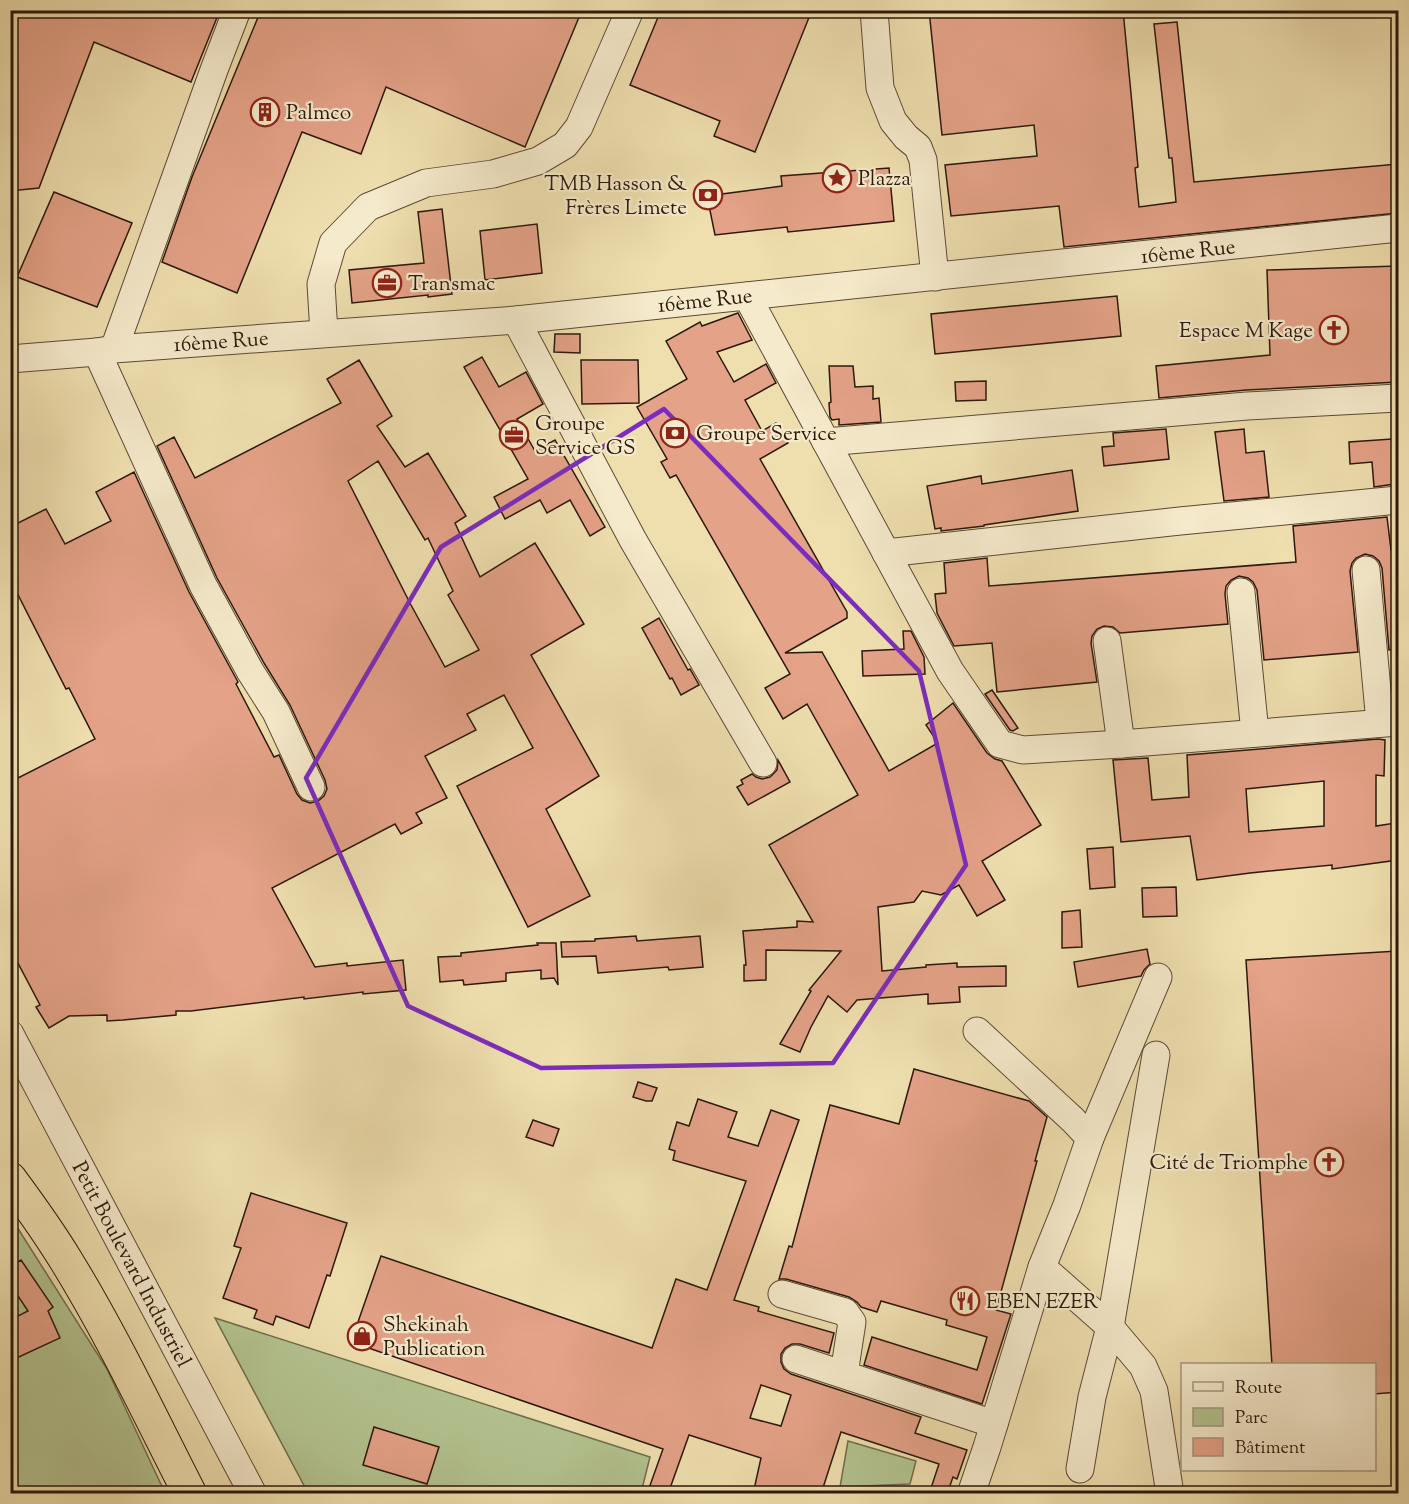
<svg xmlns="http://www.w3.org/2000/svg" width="1409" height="1504" viewBox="0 0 1409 1504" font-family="'Sorts Mill Goudy',serif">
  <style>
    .green { fill: #b3c390; stroke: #706e4e; stroke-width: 1.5 }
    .building { fill: #e4a288; stroke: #2c180c; stroke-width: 1.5; fill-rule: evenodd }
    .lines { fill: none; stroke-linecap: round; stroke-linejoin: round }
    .minor-casing { stroke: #5d4a35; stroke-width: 29 }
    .highway-casing { stroke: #2c180c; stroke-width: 35 }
    .minor { stroke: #f5eacb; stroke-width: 27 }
    .highway { stroke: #efdfaf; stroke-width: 33 }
    .marked { fill: none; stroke: #7b2cbf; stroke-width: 4.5; stroke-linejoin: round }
    .labels { text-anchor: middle; stroke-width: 4.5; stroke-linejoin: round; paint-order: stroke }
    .poi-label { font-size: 21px; fill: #2c180c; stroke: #f5eacb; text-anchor: start }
    .street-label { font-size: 21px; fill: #2c180c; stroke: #f5eacb }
  </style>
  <rect width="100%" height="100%" fill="#efdfaf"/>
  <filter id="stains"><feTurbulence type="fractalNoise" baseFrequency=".00333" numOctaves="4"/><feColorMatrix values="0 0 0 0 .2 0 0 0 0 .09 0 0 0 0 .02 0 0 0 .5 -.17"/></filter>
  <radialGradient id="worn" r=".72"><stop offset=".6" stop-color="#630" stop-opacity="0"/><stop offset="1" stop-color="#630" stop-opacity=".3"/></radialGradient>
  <g class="green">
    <path d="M10 1216 107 1369 165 1493H11Z"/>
    <path d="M215 1318 650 1457 641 1493H308Z"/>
    <path d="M848 1441 916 1461 910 1484 840 1487Z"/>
  </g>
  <g class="building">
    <path d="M10 10H220L191 82 94 42 39 188 10 191Z"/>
    <path d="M261 10H582L525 147 386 87 361 154 302 132 237 293 162 262 192 177Z"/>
    <path d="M661 10H812L755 152 714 136 720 121 630 85Z"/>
    <path d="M929 10H1123L1138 167 1135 168 1139 207 1176 202 1172 158H1169L1154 24 1177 22 1194 182 1398 164V213L1064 247 1059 206 951 216 945 165 1037 156 1034 125 942 135Z"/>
    <path d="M889 168 894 221 788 232 787 227 715 235 707 196 782 186 781 176Z"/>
    <path d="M54 192 132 223 97 307 17 277Z"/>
    <path d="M442 209 452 294 428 297V295L352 303 349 270 424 263 418 212Z"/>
    <path d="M537 224 542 273 485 280 480 231Z"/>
    <path d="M1398 266V382L1246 390 1159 398 1156 366 1270 355 1267 270Z"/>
    <path d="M1117 296 1121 336 935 354 931 314Z"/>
    <path d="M738 313 752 340 717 352 734 382 766 364 776 383 745 400 762 431 776 423 788 443 760 459 847 612V618L785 653 822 652 889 771 938 743 926 725 953 703 987 753 995 759 1002 761 1041 825 982 861 1005 900 977 916 959 885 941 895 922 891 914 902 878 907 882 971 926 967V965L957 963V967L1006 966V986L959 987 960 1002 928 1004V994L857 1000 847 1012 828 996 811 1027 800 1052 780 1044 811 991 809 990 841 951 766 950V980L744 981V965H746L743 931 797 927V921L813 922 769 845 858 795 807 704 783 719 765 688 790 674 676 475 670 478 661 462 667 459 637 407 687 379 666 341 700 322 702 326Z"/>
    <path d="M555 334H580V353L554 352Z"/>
    <path d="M482 357 499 387 526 372 543 404 517 419 535 451 555 440 605 527 590 536 570 500 547 513 540 500 505 519 494 497 528 479 464 367Z"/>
    <path d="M359 360 392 416 377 426 405 467 428 453 466 516 455 523 480 577 535 543 584 624 531 655 599 776 546 809 590 896 528 927 457 786 533 748 504 695 467 714 476 730 425 756 447 798 416 813 422 823 401 834 395 824 272 888 315 967 347 963V966L403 960 406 990 363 994V992L304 999V997L191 1011H176V1015L123 1020 107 1021V1015L69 1016 49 1028 36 1007 40 1005 10 948V782L95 739 69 688 66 689 10 579V527L46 509 65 544 111 521 96 492 134 472 189 592 238 682 236 684 274 757 279 755 297 794 302 800 310 803 318 801 324 796 327 789 325 780 290 705 264 663 217 578 157 446 174 437 195 478 341 403 327 379ZM378 461 425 540 428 538 453 591 448 595 479 650 445 667 411 605 348 481Z"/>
    <path d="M581 360H638L639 403 582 404Z"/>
    <path d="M829 366H853L855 387 873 386V399L879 398 881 422 839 425V419L832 420 830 417 829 403 831 402Z"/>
    <path d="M986 381V400L956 401 955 382Z"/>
    <path d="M1166 429 1169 459 1104 466 1102 447 1114 446 1113 433Z"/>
    <path d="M1244 429 1246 453 1264 451 1269 497 1224 501 1215 432Z"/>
    <path d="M1392 439 1395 484 1374 487 1372 462 1350 464 1349 442Z"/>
    <path d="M1072 470 1078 511 984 525V526L941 531V528L935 529 927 486 981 476 982 484Z"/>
    <path d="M1387 517 1391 550 1398 549V649L1389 650 1382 568 1379 561 1373 556 1365 554 1356 558 1352 563 1350 571 1358 652 1264 660 1257 590 1253 582 1248 578 1239 576 1231 580 1226 586 1225 594 1228 624 1120 633 1113 627 1104 626 1097 629 1092 636 1091 643 1097 682 997 692 992 643 954 646 937 613 935 594 946 593 944 563 987 558 989 586 1296 562 1293 526Z"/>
    <path d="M659 618 688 670 690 669 699 685 681 695 672 678 670 679 642 628Z"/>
    <path d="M903 631H911L924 657 925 674 863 676 862 651 904 649Z"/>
    <path d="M992 690 1018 728 1013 731 1010 730 985 694Z"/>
    <path d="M1378 739 1385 740 1384 776 1376 775V826L1395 823 1398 860 1332 869V865L1250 873 1197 880 1190 836 1121 842 1113 760 1148 758 1152 800 1189 797 1187 755ZM1324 781V826L1249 832 1246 789Z"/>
    <path d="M778 760 790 782 748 805 737 787 743 784 741 780 752 774 756 777 762 779 770 777 777 770Z"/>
    <path d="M1113 847 1115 887 1090 889 1087 849Z"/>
    <path d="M1176 887 1177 916 1143 917 1142 888Z"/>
    <path d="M1080 910 1082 947 1062 948V912Z"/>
    <path d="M636 936 637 941 700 936 703 967 669 970 668 967 598 973 596 956 562 957 561 942 595 941V939Z"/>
    <path d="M537 943H556L558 985 554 978 541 979V970L506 973V981L464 985 463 980 440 982 438 957 461 956V953L538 945Z"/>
    <path d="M1147 949 1150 964 1144 970 1141 976 1078 987 1074 962Z"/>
    <path d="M1398 951V1392L1374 1394V1365H1272L1246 960Z"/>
    <path d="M914 1069 1029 1101 1047 1117 1035 1161H1037L996 1310 1011 1314 982 1404 864 1365 872 1337 977 1370 987 1337 946 1325 947 1320 881 1301 877 1312 861 1307 857 1302 849 1297 786 1279H779L789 1246 792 1247 830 1105 899 1124Z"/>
    <path d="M638 1082 657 1088 652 1101H646L633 1097Z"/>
    <path d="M698 1099 737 1112 728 1137 758 1146 771 1110 799 1120 734 1300 759 1307 758 1311 834 1333 829 1353 800 1344H792L785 1348 781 1354V1362L784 1369 791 1374 921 1417 915 1433 967 1450 957 1479 953 1477 947 1494H929L939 1464 841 1432 821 1494H753L761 1458 689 1435 668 1494H647L663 1449 351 1342 381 1256 652 1348 676 1279 707 1290 746 1181 673 1160 675 1151 669 1149 677 1122 689 1126ZM761 1385 791 1395 781 1426 750 1418Z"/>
    <path d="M533 1120 559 1129 553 1146 526 1137Z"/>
    <path d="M251 1193 347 1223 330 1276 327 1275 309 1328 276 1316 273 1325 254 1318 257 1310 223 1298 241 1248 234 1246Z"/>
    <path d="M21 1260 53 1307 48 1311 60 1338 10 1361V1320L28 1311 10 1284V1267Z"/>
    <path d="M374 1427 439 1447 427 1484 363 1465Z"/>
  </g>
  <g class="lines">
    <g class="minor-casing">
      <g id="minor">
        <path d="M874 10 880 88 893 121 906 137 918 147 923 160 935 277"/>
        <path d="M747 296 950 671 1000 744 1023 750 1121 744 1398 722"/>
        <path d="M516 320 633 540 763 763"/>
        <path d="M324 333 321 284 333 243 368 207 426 183 493 174 538 161 565 145 579 127 630 10"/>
        <path d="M114 349 214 70 237 10"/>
        <path d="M97 352 203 585 250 671 276 712 311 787"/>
        <path d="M10 359 97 352 114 349 516 320 1398 228"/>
        <path d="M826 442 1247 406 1398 398"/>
        <path d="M886 553 1180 521 1398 500"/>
        <path d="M1366 570 1380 723"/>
        <path d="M1241 592 1255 733"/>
        <path d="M1107 641 1121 744"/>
        <path d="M10 1034 253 1494"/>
        <path d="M1090 1138 1158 977"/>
        <path d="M1042 1267 1110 1327 1143 1366 1154 1391 1170 1494"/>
        <path d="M782 1294 845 1312 852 1322 844 1374"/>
        <path d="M796 1359 994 1424"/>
        <path d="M1080 1469 1092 1397 1110 1327 1156 1055"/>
        <path d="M971 1494 987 1447 1042 1267 1067 1205 1090 1138 1073 1120 977 1031"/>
      </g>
    </g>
    <g class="highway-casing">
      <path id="highway" d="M10 1179C30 1206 50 1234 67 1262 113 1337 150 1416 190 1494"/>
    </g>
    <use href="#minor" class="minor"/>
    <use href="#highway" class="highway"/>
  </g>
  <path class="marked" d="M664 409 919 671 966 865 833 1063 541 1068 408 1006 306 778 441 547Z"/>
  <defs>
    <g id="building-ring" transform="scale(1.5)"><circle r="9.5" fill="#f5eacb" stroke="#8f2418" stroke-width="1.5"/><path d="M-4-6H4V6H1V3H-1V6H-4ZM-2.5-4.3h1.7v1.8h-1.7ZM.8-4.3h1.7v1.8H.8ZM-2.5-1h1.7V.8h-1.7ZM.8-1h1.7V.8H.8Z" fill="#8f2418"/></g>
    <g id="sight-ring" transform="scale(1.5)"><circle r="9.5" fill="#f5eacb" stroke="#8f2418" stroke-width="1.5"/><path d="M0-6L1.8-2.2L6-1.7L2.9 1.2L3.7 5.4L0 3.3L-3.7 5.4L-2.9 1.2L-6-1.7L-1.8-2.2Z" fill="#8f2418"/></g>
    <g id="bank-ring" transform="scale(1.5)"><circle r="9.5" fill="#f5eacb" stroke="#8f2418" stroke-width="1.5"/><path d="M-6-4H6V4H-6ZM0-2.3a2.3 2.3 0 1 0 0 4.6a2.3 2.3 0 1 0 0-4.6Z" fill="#8f2418"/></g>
    <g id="office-ring" transform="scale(1.5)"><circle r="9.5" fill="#f5eacb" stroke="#8f2418" stroke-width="1.5"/><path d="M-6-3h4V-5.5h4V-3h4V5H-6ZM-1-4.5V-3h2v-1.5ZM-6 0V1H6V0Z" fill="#8f2418"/></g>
    <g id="church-ring" transform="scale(1.5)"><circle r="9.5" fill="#f5eacb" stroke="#8f2418" stroke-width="1.5"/><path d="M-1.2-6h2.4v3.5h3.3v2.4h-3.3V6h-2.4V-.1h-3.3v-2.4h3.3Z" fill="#8f2418"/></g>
    <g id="restaurant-ring" transform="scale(1.5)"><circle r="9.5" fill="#f5eacb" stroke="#8f2418" stroke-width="1.5"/><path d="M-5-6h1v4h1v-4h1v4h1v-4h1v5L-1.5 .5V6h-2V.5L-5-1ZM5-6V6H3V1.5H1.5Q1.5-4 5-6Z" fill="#8f2418"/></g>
    <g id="shop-ring" transform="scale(1.5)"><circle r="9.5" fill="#f5eacb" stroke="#8f2418" stroke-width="1.5"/><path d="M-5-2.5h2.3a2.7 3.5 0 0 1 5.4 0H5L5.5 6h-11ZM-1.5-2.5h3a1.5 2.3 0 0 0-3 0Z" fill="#8f2418"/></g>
  </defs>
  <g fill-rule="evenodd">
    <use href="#building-ring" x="265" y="112"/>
    <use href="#sight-ring" x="837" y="178"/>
    <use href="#bank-ring" x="708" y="195"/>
    <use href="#office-ring" x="387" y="283"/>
    <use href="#church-ring" x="1334" y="330"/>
    <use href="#bank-ring" x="675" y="433"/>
    <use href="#office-ring" x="514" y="435"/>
    <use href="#church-ring" x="1329" y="1162"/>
    <use href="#restaurant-ring" x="965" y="1301"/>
    <use href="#shop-ring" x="362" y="1336"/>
  </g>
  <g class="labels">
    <g class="poi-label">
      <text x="286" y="119">Palmco</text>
      <text x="858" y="185">Plazza</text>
      <text x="687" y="190" text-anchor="end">TMB Hasson &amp;<tspan x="687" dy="24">Frères Limete</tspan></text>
      <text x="408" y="290">Transmac</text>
      <text x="1313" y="337" text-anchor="end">Espace M Kage</text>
      <text x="535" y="430">Groupe<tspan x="535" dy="24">Service GS</tspan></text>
      <text x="696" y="440">Groupe Service</text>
      <text x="1308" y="1169" text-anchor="end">Cité de Triomphe</text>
      <text x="986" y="1308">EBEN EZER</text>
      <text x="383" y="1331">Shekinah<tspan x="383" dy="24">Publication</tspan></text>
    </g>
    <g class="street-label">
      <text transform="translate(1188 251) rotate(-6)" y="7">16ème Rue</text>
      <text transform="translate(705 300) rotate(-6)" y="7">16ème Rue</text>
      <text transform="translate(221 341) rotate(-4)" y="7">16ème Rue</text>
      <text transform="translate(132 1264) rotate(62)" y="7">Petit Boulevard Industriel</text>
    </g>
  </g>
  <rect width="1409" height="1504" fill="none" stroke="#efdfaf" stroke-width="36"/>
  <rect x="12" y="12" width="1385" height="1480" fill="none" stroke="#2c180c" stroke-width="3"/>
  <rect x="18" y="18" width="1373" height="1468" fill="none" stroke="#2c180c" stroke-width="1.5"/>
  <rect x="1181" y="1363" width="195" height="108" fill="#f5eacb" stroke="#a5967f" stroke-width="1.5"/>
  <rect x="1193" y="1382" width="30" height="9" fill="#f5eacb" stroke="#a5967f" stroke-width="1.5"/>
  <text x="1235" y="1393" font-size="18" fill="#2c180c">Route</text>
  <rect x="1193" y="1408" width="30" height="18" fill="#b3c390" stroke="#a5967f" stroke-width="1.5"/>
  <text x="1235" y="1423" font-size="18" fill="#2c180c">Parc</text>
  <rect x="1193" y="1438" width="30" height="18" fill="#e4a288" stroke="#a5967f" stroke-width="1.5"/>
  <text x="1235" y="1453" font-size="18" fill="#2c180c">Bâtiment</text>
  <rect width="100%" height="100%" filter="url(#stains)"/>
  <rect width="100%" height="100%" fill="url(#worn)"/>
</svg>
